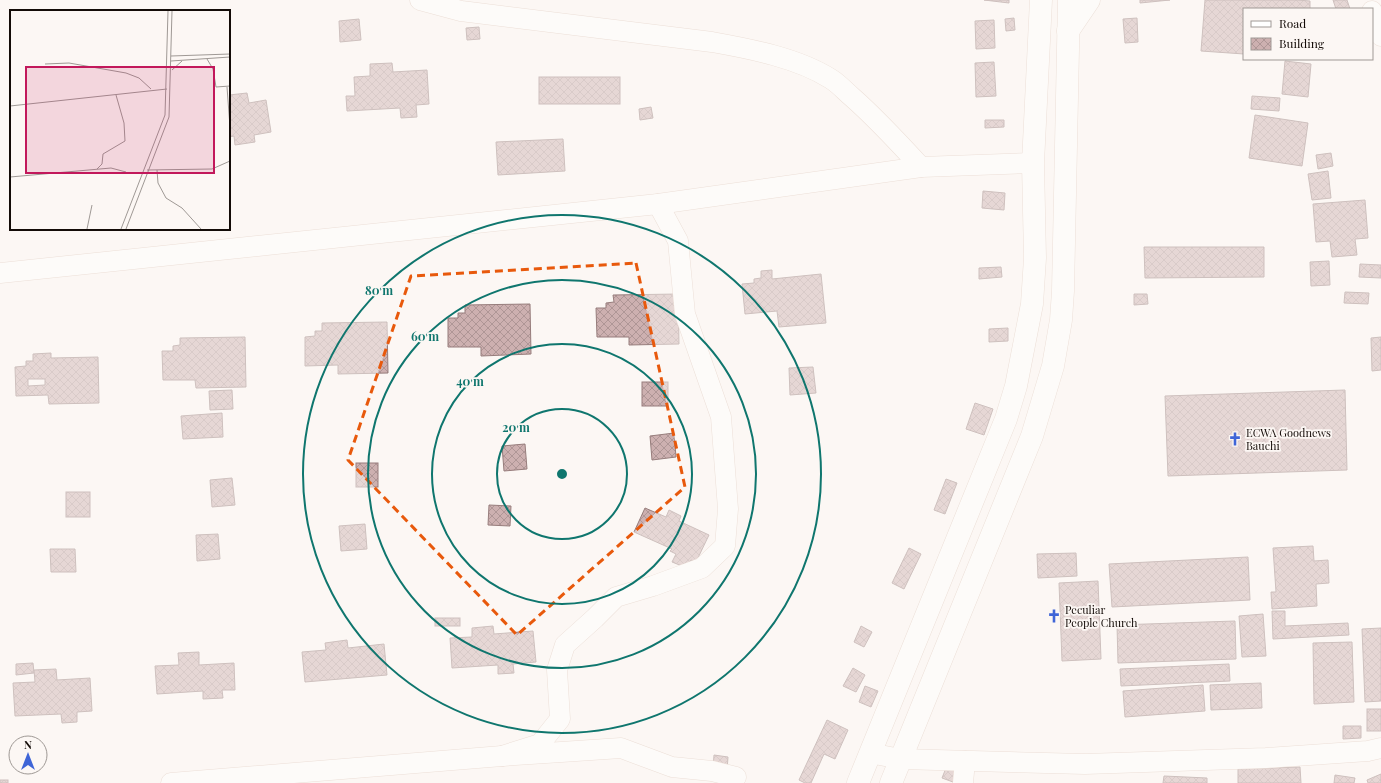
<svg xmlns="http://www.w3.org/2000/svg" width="1381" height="783" viewBox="0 0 1381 783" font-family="'Playfair Display',serif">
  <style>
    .building { fill: url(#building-cross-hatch); stroke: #977d7c; fill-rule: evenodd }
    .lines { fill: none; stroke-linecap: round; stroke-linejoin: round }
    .minor-casing { stroke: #dac1b5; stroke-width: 21 }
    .tertiary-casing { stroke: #dac1b5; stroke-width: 23 }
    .minor { stroke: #fff; stroke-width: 20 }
    .tertiary { stroke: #fff; stroke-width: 22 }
    .marked { fill: none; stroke: #e8590c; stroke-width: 3; stroke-dasharray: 8 5; stroke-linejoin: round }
    .ring { fill: none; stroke: #0f766e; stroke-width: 2 }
    .labels { text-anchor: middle; stroke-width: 3.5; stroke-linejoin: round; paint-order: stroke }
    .poi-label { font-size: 11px; fill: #130b07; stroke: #fcf7f4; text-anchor: start }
    .inset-road { fill: none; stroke: #9f9995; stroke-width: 1 }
    .view { fill: #c2185b; fill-opacity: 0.15; stroke: #c2185b; stroke-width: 2 }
    .inset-edge { fill: none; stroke: #130b07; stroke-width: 2 }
    .centre { fill: #0f766e; stroke: #fcf7f4; stroke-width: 2 }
    .ring-label { font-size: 12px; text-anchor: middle; font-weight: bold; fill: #0f766e; stroke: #fcf7f4; stroke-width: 3.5; stroke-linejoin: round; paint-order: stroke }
  </style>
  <defs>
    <pattern id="building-cross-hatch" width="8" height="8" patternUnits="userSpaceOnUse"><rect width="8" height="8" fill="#cdb0b0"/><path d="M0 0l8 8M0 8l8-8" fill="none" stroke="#af9696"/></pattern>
  </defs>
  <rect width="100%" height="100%" fill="#fcf7f4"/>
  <g class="building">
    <path d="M984 0H1009V3Z"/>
    <path d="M1140 0H1170L1140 3Z"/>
    <path d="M1205 0H1297L1310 1V9H1244V54L1201 51Z"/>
    <path d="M1333 0H1347L1350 9H1336Z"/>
    <path d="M1014 18 1015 30 1006 31 1005 19Z"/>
    <path d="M1137 18 1138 42 1125 43 1123 19Z"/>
    <path d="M359 19 361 40 340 42 339 21Z"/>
    <path d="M994 20 995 48 976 49 975 21Z"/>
    <path d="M479 27 480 39 467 40 466 28Z"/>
    <path d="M1285 61 1311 64 1308 97 1282 94Z"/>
    <path d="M994 62 996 96 976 97 975 63Z"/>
    <path d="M392 63 393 72 427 70 429 104 416 105 417 117 401 118 400 108 347 111 346 96H355L354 77 370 76V64Z"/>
    <rect x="539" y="77" width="81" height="27"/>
    <path d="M247 93 249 103 266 100 271 132 254 135 255 142 235 145 234 136 229 137V95Z"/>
    <path d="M1252 96 1280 98 1279 111 1251 109Z"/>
    <path d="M651 107 653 118 640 120 639 109Z"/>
    <path d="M1255 115 1308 123 1302 166 1249 158Z"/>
    <path d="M985 120H1004V127L985 128Z"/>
    <path d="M563 139 565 171 498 175 496 142Z"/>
    <path d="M1331 153 1333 166 1318 169 1316 155Z"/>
    <path d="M1328 171 1331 198 1312 200 1308 174Z"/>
    <path d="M983 191 1005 193 1004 210 982 208Z"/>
    <path d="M1365 200 1368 238 1355 239 1357 255 1332 257 1330 241 1316 242 1313 204Z"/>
    <path d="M1144 247H1264V277L1145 278Z"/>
    <path d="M1329 261 1330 285 1311 286 1310 262Z"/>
    <path d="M1360 264 1381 265V278L1359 277Z"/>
    <path d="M1001 267 1002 277 979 279V268Z"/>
    <path d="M772 270V279L821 274 826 323 779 327 777 311 745 314 742 284 754 283V279L761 278V271Z"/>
    <path d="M1345 292 1369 293 1368 304 1344 303Z"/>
    <path d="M678 294 679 344 629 345V337H597L596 308H606V303L614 302 613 295Z"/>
    <path d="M1134 294H1147L1148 304 1134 305Z"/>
    <path d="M530 304 531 354 481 356V347H448V318H458V313H465V305Z"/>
    <path d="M387 322 388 373 338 374V365L305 366V337L315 336V331H322V323Z"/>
    <path d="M1008 328V341L989 342V329Z"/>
    <path d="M245 337 246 387 196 388 195 380H163L162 351H173V346L180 345V338Z"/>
    <path d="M1381 337V370L1372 371 1371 338Z"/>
    <path d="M51 353V358L98 357 99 403 49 404 48 395 16 396 15 367 26 366V361H33V354ZM28 379H45V385L28 386Z"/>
    <path d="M813 367 816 393 790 395 789 368Z"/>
    <rect x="642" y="382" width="26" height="24"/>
    <path d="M232 390 233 409 210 410 209 391Z"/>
    <path d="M1345 390 1347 470 1168 476 1165 396Z"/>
    <path d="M975 403 993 409 984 435 966 429Z"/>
    <path d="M222 413 223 437 183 439 181 416Z"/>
    <path d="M674 433 676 457 652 460 650 436Z"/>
    <path d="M525 444 527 469 504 471 502 446Z"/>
    <rect x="356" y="463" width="22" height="24"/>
    <path d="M232 478 235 505 212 507 210 480Z"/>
    <path d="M946 479 957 483 945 514 934 510Z"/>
    <rect x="66" y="492" width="24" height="25"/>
    <path d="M489 505 511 506 510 526 488 525Z"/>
    <path d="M645 508 666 517 669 510 681 516 679 521 709 535 696 562 691 560 687 568 672 562 676 554 670 551 672 549 634 532Z"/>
    <path d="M365 524 367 549 341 551 339 526Z"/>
    <path d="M218 534 220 559 197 561 196 535Z"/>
    <path d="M1313 546 1314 561 1328 560 1329 583 1316 584 1317 606 1272 609 1271 592H1276L1273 548Z"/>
    <path d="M909 548 921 554 904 589 892 583Z"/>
    <path d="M50 549H75L76 572H51Z"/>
    <path d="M1076 553 1077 576 1038 578 1037 554Z"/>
    <path d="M1248 557 1250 600 1112 607 1109 564Z"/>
    <path d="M1098 581 1101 659 1062 661 1059 583Z"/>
    <path d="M1272 611H1285V626L1348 623 1349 635 1273 639Z"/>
    <path d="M1263 614 1266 656 1242 657 1239 616Z"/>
    <rect x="435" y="618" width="25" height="8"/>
    <path d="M1235 621 1236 659 1118 663 1117 625Z"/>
    <path d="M493 626 494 634 533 631 536 662 513 664 514 673 498 674V665L452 668 450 638 472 637V628Z"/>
    <path d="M861 626 872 632 864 647 854 642Z"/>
    <path d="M1381 628V701L1365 702 1362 629Z"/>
    <path d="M347 640 348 648 384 644 387 675 305 682 302 652 326 650 325 643Z"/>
    <path d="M1352 642 1354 702 1314 704 1313 643Z"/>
    <path d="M199 652V665L234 663 235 690H222L223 698 203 699V691L157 694 155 666 179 665 178 653Z"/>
    <path d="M33 663 34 673 16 675V664Z"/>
    <path d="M1229 664 1230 681 1121 686 1120 669Z"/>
    <path d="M853 668 865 675 856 692 843 686Z"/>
    <path d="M56 669 57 680 90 678 92 711 77 712V722L62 723 61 714 15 716 13 683 35 682 34 670Z"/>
    <path d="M1261 683 1262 708 1211 710 1210 685Z"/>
    <path d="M1203 685 1205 711 1125 717 1123 691Z"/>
    <path d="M865 686 878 691 871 707 859 702Z"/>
    <rect x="1367" y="709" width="14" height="22"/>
    <path d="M827 720 848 730 835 759 824 754 811 783H805L799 780Z"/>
    <path d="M1343 726H1361V738L1343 739Z"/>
    <path d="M714 755 728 757 727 771 713 769Z"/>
    <path d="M1300 767 1301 783H1238V769Z"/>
    <path d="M946 768 956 771 953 782 942 778Z"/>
    <path d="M1381 774V783H1368L1367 780Z"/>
    <path d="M1335 775 1355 778 1354 783H1334Z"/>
    <path d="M1164 776 1207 778V783H1163Z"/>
    <rect x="0" y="780" width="8" height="3"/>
  </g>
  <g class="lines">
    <g class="minor-casing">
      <g id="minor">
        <path d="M420 0 461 11 712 42C751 49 798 58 831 79 839 84 845 91 852 97 877 119 899 143 921 167"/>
        <path d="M1372 11 1381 36"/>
        <path d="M0 273 658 204 921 167 1033 163"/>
        <path d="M870 753 900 759 1085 764 1266 758 1368 751 1381 748"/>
        <path d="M502 756 540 744 560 719 557 670 565 645 595 618 616 597 653 586 702 568 725 546 728 509 721 417 685 314 678 241 658 204"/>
        <path d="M171 783 502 756 621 748 672 767 712 771 736 777"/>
        <path d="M963 783 965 761"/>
      </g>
    </g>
    <g class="tertiary-casing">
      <g id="tertiary">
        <path d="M1068 31 1089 0"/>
        <path d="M858 783 1006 419 1016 386 1032 304 1035 258 1033 163 1041 0"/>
        <path d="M891 783 1032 436 1053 366 1061 320 1063 291 1069 0"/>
      </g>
    </g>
    <use href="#minor" class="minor"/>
    <use href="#tertiary" class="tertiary"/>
  </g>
  <path d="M0 0H1381V783H0ZM636 263 685 487 517 635 348 460 411 276Z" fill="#fcf7f4" fill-opacity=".55" fill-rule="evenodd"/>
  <path class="marked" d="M636 263 685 487 517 635 348 460 411 276Z"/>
  <g class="ring">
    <circle cx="562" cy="474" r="65"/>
    <circle cx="562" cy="474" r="130"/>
    <circle cx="562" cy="474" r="194"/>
    <circle cx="562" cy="474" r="259"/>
  </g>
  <defs>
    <g id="church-bare" transform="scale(1.08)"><path d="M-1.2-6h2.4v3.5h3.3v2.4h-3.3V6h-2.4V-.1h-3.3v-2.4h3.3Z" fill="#3f65d7" stroke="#fcf7f4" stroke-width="2.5" paint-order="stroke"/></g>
  </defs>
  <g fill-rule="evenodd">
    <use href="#church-bare" x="1235" y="439"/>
    <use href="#church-bare" x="1054" y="616"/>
  </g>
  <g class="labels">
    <g class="poi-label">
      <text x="1246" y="437">ECWA Goodnews<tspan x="1246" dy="13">Bauchi</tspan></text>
      <text x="1065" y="614">Peculiar<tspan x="1065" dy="13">People Church</tspan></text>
    </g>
  </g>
  <g transform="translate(10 10)">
    <rect width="220" height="220" fill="#fcf7f4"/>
    <path class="inset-road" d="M161 46 220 44M197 49 203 59 206 77 220 76M161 51 220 47M35 54 59 53 116 63 129 68 141 79M162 60 172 51M217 77 220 117M0 96 157 79M87 159 92 154 93 144 115 131 114 113 106 85M137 160 202 159 220 151M147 160 148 173 156 188 172 198 191 219M0 167 101 158 116 162M77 219 82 195M111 219 155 105 158 1M116 219 159 107 162 1"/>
    <path class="view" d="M16 57H204V163H16Z"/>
    <rect width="220" height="220" class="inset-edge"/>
  </g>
  <circle cx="562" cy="474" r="6" class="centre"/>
  <g class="ring-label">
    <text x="379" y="295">80 m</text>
    <text x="425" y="341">60 m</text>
    <text x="470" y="386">40 m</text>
    <text x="516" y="432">20 m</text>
  </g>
  <rect x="1243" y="8" width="130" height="52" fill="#fcf7f4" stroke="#9f9995"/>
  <rect x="1251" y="21" width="20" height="6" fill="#ffffff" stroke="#9f9995"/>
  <text x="1279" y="28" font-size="12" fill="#130b07">Road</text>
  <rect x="1251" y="38" width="20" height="12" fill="url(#building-cross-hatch)" stroke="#9f9995"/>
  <text x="1279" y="48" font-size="12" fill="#130b07">Building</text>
  <g transform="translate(28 755)"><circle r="19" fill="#fcf7f4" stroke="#9f9995"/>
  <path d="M0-3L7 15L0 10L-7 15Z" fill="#3f65d7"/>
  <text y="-6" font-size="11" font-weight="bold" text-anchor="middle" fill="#130b07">N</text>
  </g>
</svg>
